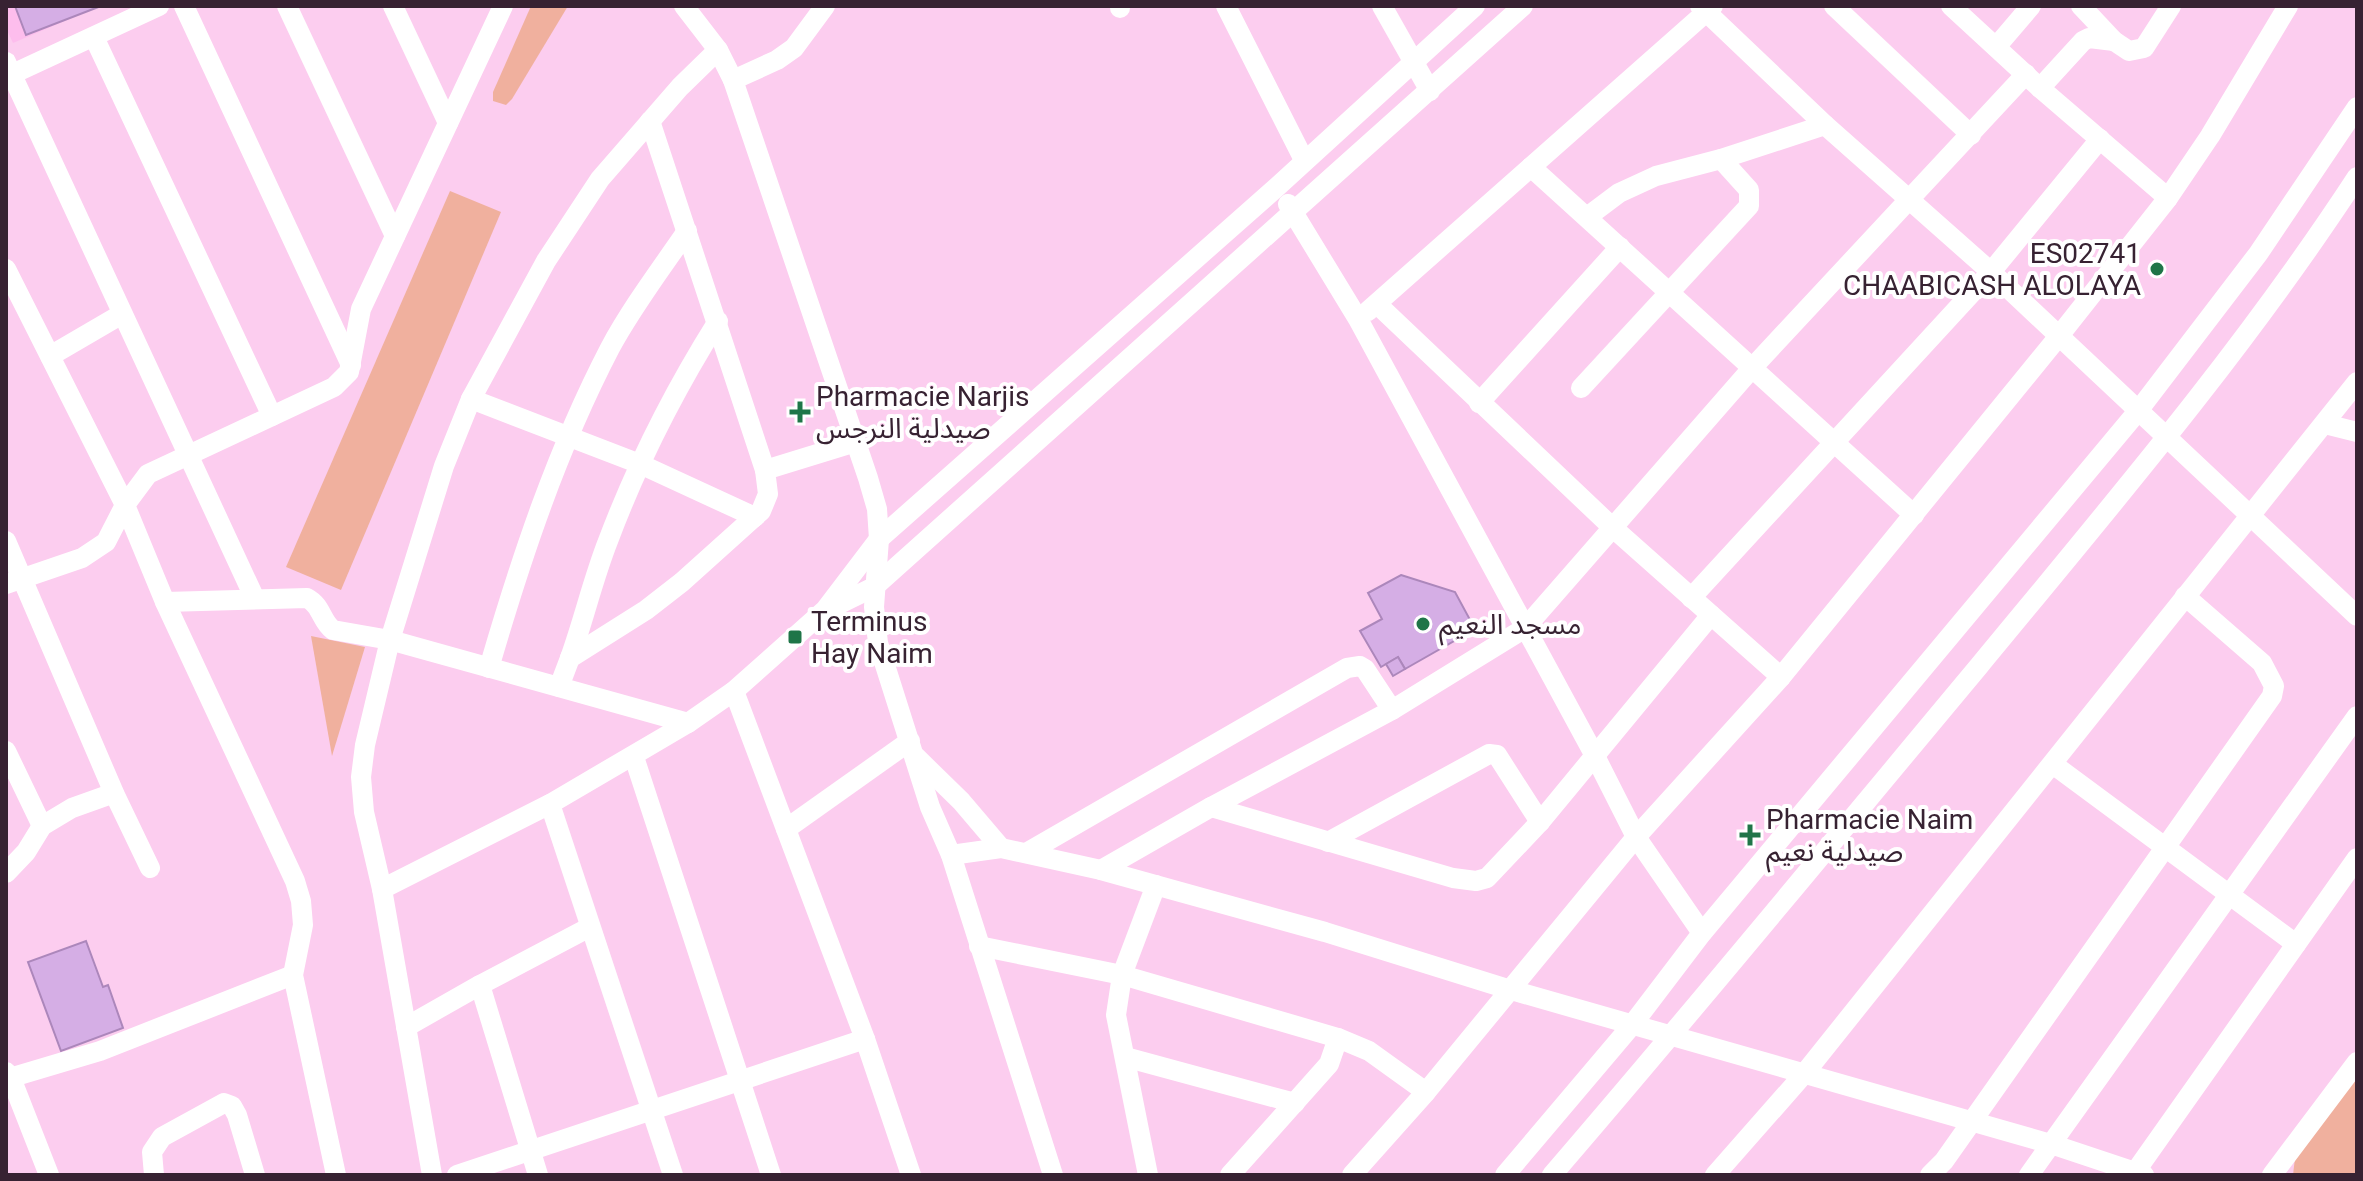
<svg xmlns="http://www.w3.org/2000/svg" width="2363" height="1181" viewBox="0 0 2363 1181" font-family="Roboto,'Noto Sans Arabic',sans-serif">
  <style>
    .built { fill: #fdbded }
    .green { fill: #f0b09e }
    .building { fill: #d5aee5; stroke: #ac87bb; stroke-width: 2 }
    .lines { fill: none; stroke-linecap: round; stroke-linejoin: round }
    .street { stroke: #fff; stroke-width: 20 }
    .poi-dot { fill: #1f7548; stroke: #fff; stroke-width: 3 }
    .labels { text-anchor: middle; stroke-width: 8; stroke-linejoin: round; paint-order: stroke }
    .poi-label { font-size: 28px; fill: #372232; stroke: #fff; text-anchor: start }
  </style>
  <rect width="100%" height="100%" fill="#fccdef"/>
  <path class="built" d="M6 6H100L13 43 6 28Z"/>
  <g class="green">
    <path d="M531 6H568L512 99 506 105 493 101V92Z"/>
    <path d="M450 191 501 212 341 590 286 567Z"/>
    <path d="M311 636 365 647 332 756Z"/>
    <path d="M2357 1073V1175H2293L2295 1158Z"/>
  </g>
  <g class="building">
    <path d="M15 6H101L26 35Z"/>
    <path d="M1401 575 1455 592 1475 629 1405 669 1398 657 1381 667 1360 631 1382 619 1368 593Z"/>
    <path d="M1398 657 1405 669 1393 676 1386 664Z"/>
    <path d="M86 941 103 987 108 985 123 1028 61 1051 28 962Z"/>
  </g>
  <g class="lines">
    <g class="street">
      <path d="M184 6 351 365"/>
      <path d="M287 6 395 236"/>
      <path d="M393 6 448 123"/>
      <path d="M684 6 718 50 733 80 868 478 877 509 879 539 874 607 878 643 930 807 951 855 1053 1175"/>
      <path d="M1226 6 1304 160"/>
      <path d="M1382 6 1430 91"/>
      <path d="M1700 6 1825 125 1991 272 2357 616"/>
      <path d="M1834 6 1971 135"/>
      <path d="M1951 6 2040 88 2168 198"/>
      <path d="M2081 6 2114 41 2129 51 2144 48 2171 6"/>
      <path d="M1120 8V6"/>
      <path d="M94 37 272 416"/>
      <path d="M1996 47 2031 6"/>
      <path d="M6 62 255 599"/>
      <path d="M6 77 159 6"/>
      <path d="M733 80 777 60 794 48 825 6"/>
      <path d="M2040 88 2083 41 2089 38 2114 41"/>
      <path d="M650 121 765 470"/>
      <path d="M1531 167 1914 515"/>
      <path d="M1288 204 1358 319 1595 756 1636 837 1702 933"/>
      <path d="M1587 217 1619 193 1656 176 1721 159 1825 125"/>
      <path d="M6 269 125 505 106 542 82 558 6 584"/>
      <path d="M1377 304 1612 527 1781 677"/>
      <path d="M1368 311 1713 6"/>
      <path d="M50 356 122 314"/>
      <path d="M1581 388 1749 206V190L1721 159"/>
      <path d="M471 399 640 464 755 517"/>
      <path d="M1479 403 1620 247"/>
      <path d="M2325 424 2357 432"/>
      <path d="M6 541 114 793 150 868"/>
      <path d="M1691 598 1991 272 2100 139"/>
      <path d="M165 602 307 598C322 606 321 621 333 630L390 640 688 723"/>
      <path d="M829 609 874 587 1523 6"/>
      <path d="M570 658C584 619 593 579 608 541 637 464 674 391 718 321"/>
      <path d="M489 668C521 558 557 450 610 348 632 307 661 269 687 231"/>
      <path d="M559 687 570 658 646 610 682 582 761 511 768 494 765 470 856 442"/>
      <path d="M734 691 865 1039 911 1175"/>
      <path d="M6 751 42 826"/>
      <path d="M634 757 771 1175"/>
      <path d="M916 757 961 801 1001 848"/>
      <path d="M2054 765 2296 944"/>
      <path d="M550 804 673 1175"/>
      <path d="M1211 807 1453 878 1476 881 1487 878 1540 822 1711 615"/>
      <path d="M786 829 910 741"/>
      <path d="M1328 842 1489 754 1497 755 1540 822"/>
      <path d="M1028 852 1347 668 1360 666 1365 669 1392 710"/>
      <path d="M951 855 1001 848 1101 870 1325 932 1511 990 2051 1144 2144 1175"/>
      <path d="M1101 870 1211 807 1392 710 1525 628 1753 367 2026 74"/>
      <path d="M6 873 26 852 42 826 72 808 114 793"/>
      <path d="M382 889 550 804 688 723 734 691 825 610 879 539 1278 186 1475 6"/>
      <path d="M979 946 1122 975 1338 1038 1369 1051 1426 1092"/>
      <path d="M480 985 538 1175"/>
      <path d="M406 1027 480 985 590 927"/>
      <path d="M1125 1057 1295 1103"/>
      <path d="M6 1072 11 1078 49 1175"/>
      <path d="M6 1079 100 1051 293 975"/>
      <path d="M154 1175 152 1152 162 1137 224 1103 232 1106 237 1115 255 1175"/>
      <path d="M336 1175 293 975 303 925 301 901 295 881 165 602 125 505 148 474 334 387 349 372 361 309 503 6"/>
      <path d="M432 1175 382 889 364 812 361 777 365 745 390 640 444 466 471 399 546 261 600 179 680 87 718 50"/>
      <path d="M457 1175 865 1039"/>
      <path d="M1148 1175 1116 1015 1122 975 1156 885"/>
      <path d="M1230 1175 1329 1064 1338 1038"/>
      <path d="M1352 1175 1426 1092 1636 837 1781 677 2059 336 2168 198 2210 136 2288 6"/>
      <path d="M1505 1175 1632 1025 1702 933 2138 411 2258 254 2357 107"/>
      <path d="M1552 1175C1697 1007 1837 836 1979 666 2110 507 2244 350 2357 177"/>
      <path d="M1715 1175 1804 1074 2357 382"/>
      <path d="M1930 1175 1944 1161 2272 696 2274 686 2262 663 2185 596"/>
      <path d="M2029 1175 2357 716"/>
      <path d="M2133 1175 2357 858"/>
      <path d="M2272 1175 2357 1062"/>
    </g>
  </g>
  <g class="poi-dot">
    <circle cx="2157" cy="269" r="8"/>
    <path d="M796 400h8v8h8v8h-8v8h-8v-8h-8v-8h8z"/>
    <circle cx="1423" cy="624" r="8"/>
    <rect x="787" y="629" width="16" height="16" rx="4"/>
    <path d="M1746 823h8v8h8v8h-8v8h-8v-8h-8v-8h8z"/>
  </g>
  <g class="labels">
    <g class="poi-label">
      <text x="2141" y="263" text-anchor="end">ES02741<tspan x="2141" dy="32">CHAABICASH ALOLAYA</tspan></text>
      <text x="816" y="406">Pharmacie Narjis<tspan x="816" dy="32">صيدلية النرجس</tspan></text>
      <text x="811" y="631">Terminus<tspan x="811" dy="32">Hay Naim</tspan></text>
      <text x="1439" y="634">مسجد النعيم</text>
      <text x="1766" y="829">Pharmacie Naim<tspan x="1766" dy="32">صيدلية نعيم</tspan></text>
    </g>
  </g>
  <rect width="2363" height="1181" fill="none" stroke="#372232" stroke-width="16"/>
</svg>
